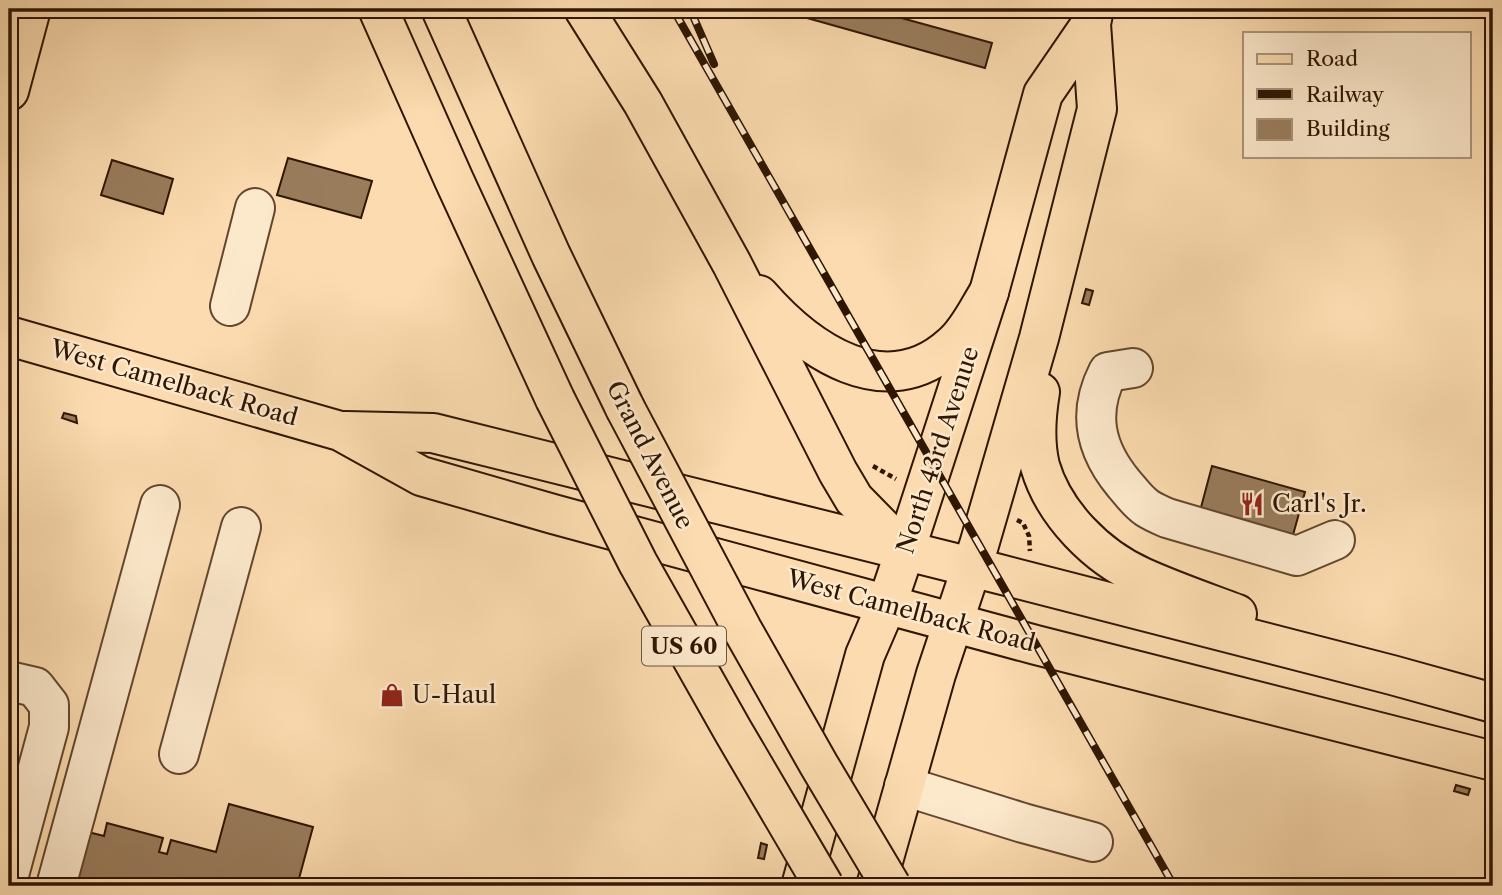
<svg xmlns="http://www.w3.org/2000/svg" width="1502" height="895" viewBox="0 0 1502 895" font-family="'Libre Caslon Text',serif">
  <style>
    .building { fill: #997c5c; stroke: #2f1603; stroke-width: 2 }
    .lines { fill: none; stroke-linecap: round; stroke-linejoin: round }
    .minor-casing { stroke: #62472e; stroke-width: 42 }
    .major-casing { stroke: #2f1603; stroke-width: 42 }
    .highway-casing { stroke: #2f1603; stroke-width: 42 }
    .path { stroke: #2f1603; stroke-width: 4.5; stroke-dasharray: 5 3.5; stroke-linecap: butt }
    .minor { stroke: #fce8cb; stroke-width: 38 }
    .major { stroke: #fbdbaf; stroke-width: 38 }
    .highway { stroke: #fbdbaf; stroke-width: 38 }
    .rail-casing { stroke: #2f1603; stroke-width: 8 }
    .rail { stroke: #fce8cb; stroke-width: 5; stroke-dasharray: 16; stroke-linecap: butt }
    .highway-bridge-casing { stroke: #2f1603; stroke-width: 42; stroke-linecap: butt }
    .highway-bridge { stroke: #fbdbaf; stroke-width: 38 }
    .labels { text-anchor: middle; stroke-width: 5; stroke-linejoin: round; paint-order: stroke }
    .shield { fill: #fce8cb; stroke: #6c553f; stroke-width: 2 }
    .shield-label { font-size: 23px; font-weight: bold; fill: #2f1603 }
    .street-label { font-size: 24px; fill: #2f1603; stroke: #fce8cb }
    .poi-label { font-size: 24px; fill: #2f1603; stroke: #fce8cb; text-anchor: start }
  </style>
  <rect width="100%" height="100%" fill="#fbdbaf"/>
  <filter id="stains"><feTurbulence type="fractalNoise" baseFrequency=".00286" numOctaves="4"/><feColorMatrix values="0 0 0 0 .2 0 0 0 0 .09 0 0 0 0 .02 0 0 0 .5 -.17"/></filter>
  <radialGradient id="worn" r=".72"><stop offset=".6" stop-color="#630" stop-opacity="0"/><stop offset="1" stop-color="#630" stop-opacity=".3"/></radialGradient>
  <g class="building">
    <path d="M775 9H869L992 43 985 68Z"/>
    <path d="M288 158 372 181 361 218 277 195Z"/>
    <path d="M112 160 173 179 163 214 101 195Z"/>
    <path d="M1086 289 1093 291 1089 305 1082 303Z"/>
    <path d="M64 413 76 416 77 423 62 418Z"/>
    <path d="M1212 466 1305 492 1291 542 1199 515Z"/>
    <path d="M1456 785 1470 789 1468 795 1454 791Z"/>
    <path d="M229 804 313 827 297 886H69L84 831 104 836 107 823 163 838 159 852 167 854 171 840 216 852Z"/>
    <path d="M761 843 767 845 764 859 758 858Z"/>
    <path d="M312 879 339 886H310Z"/>
  </g>
  <g class="lines">
    <g class="minor-casing">
      <g id="minor">
        <path d="M230 306 255 208"/>
        <path d="M1133 368 1108 372C1087 413 1095 449 1124 484 1131 492 1138 502 1147 508 1153 512 1160 515 1167 518L1297 556 1335 540"/>
        <path d="M9 681 35 687 49 705V727L9 875"/>
        <path d="M179 754 241 527"/>
        <path d="M904 786 1023 823 1093 842"/>
        <path d="M56 886 160 505"/>
      </g>
    </g>
    <g class="major-casing">
      <g id="major">
        <path d="M9 336 340 431 421 476 553 514 1036 645 1493 761"/>
        <path d="M1040 392C1036 416 1034 441 1040 466 1054 514 1097 557 1142 577 1173 591 1205 602 1237 614"/>
        <path d="M346 431 433 433 995 573 1392 675 1493 703"/>
        <path d="M801 886 865 655 887 604 905 551 989 292 1043 94 1091 24"/>
        <path d="M876 886 936 674 979 545 1039 338 1097 109 1091 24 1093 14"/>
      </g>
    </g>
    <g class="highway-casing">
      <g id="highway">
        <path d="M378 9 454 180 555 399"/>
        <path d="M441 9 551 255 625 408"/>
        <path d="M584 9 643 103 732 264 838 472 854 499 905 551"/>
        <path d="M9 91 31 9"/>
        <path d="M759 295C807 350 885 406 952 345 968 332 978 309 989 292"/>
      </g>
    </g>
    <g class="path">
      <path d="M873 466 896 479"/>
      <path d="M1017 520 1023 523 1029 536 1030 551"/>
    </g>
    <use href="#minor" class="minor"/>
    <use href="#major" class="major"/>
    <use href="#highway" class="highway"/>
    <g class="rail-casing">
      <g id="rail">
        <path d="M673 9 1174 886"/>
        <path d="M690 9 714 64"/>
      </g>
    </g>
    <use href="#rail" class="rail"/>
    <g class="highway-bridge-casing">
      <g id="highway-bridge">
        <path d="M555 399 638 563 733 731 824 886"/>
        <path d="M625 408 742 629 819 765 891 886"/>
      </g>
    </g>
    <use href="#highway-bridge" class="highway-bridge"/>
  </g>
  <defs>
    <g id="restaurant-bare" transform="scale(1.89)"><path d="M-5-6h1v4h1v-4h1v4h1v-4h1v5L-1.5 .5V6h-2V.5L-5-1ZM5-6V6H3V1.5H1.5Q1.5-4 5-6Z" fill="#8f2418" stroke="#fce8cb" stroke-width="2.5" paint-order="stroke"/></g>
    <g id="shop-bare" transform="scale(1.89)"><path d="M-5-2.5h2.3a2.7 3.5 0 0 1 5.4 0H5L5.5 6h-11ZM-1.5-2.5h3a1.5 2.3 0 0 0-3 0Z" fill="#8f2418" stroke="#fce8cb" stroke-width="2.5" paint-order="stroke"/></g>
  </defs>
  <g fill-rule="evenodd">
    <use href="#restaurant-bare" x="1252" y="504"/>
    <use href="#shop-bare" x="392" y="695"/>
  </g>
  <g class="labels">
    <rect class="shield" x="642" y="626.5" width="84" height="39" rx="5"/>
    <g class="shield-label">
      <text x="684" y="654">US 60</text>
    </g>
    <g class="street-label">
      <text transform="translate(174 383) rotate(16)" y="8">West Camelback Road</text>
      <text transform="translate(938 450) rotate(-72)" y="8">North 43rd Avenue</text>
      <text transform="translate(650 455) rotate(63)" y="8">Grand Avenue</text>
      <text transform="translate(911 611) rotate(15)" y="8">West Camelback Road</text>
    </g>
    <g class="poi-label">
      <text x="1272" y="512">Carl's Jr.</text>
      <text x="412" y="703">U-Haul</text>
    </g>
  </g>
  <rect width="1502" height="895" fill="none" stroke="#fbdbaf" stroke-width="35"/>
  <rect x="10" y="10" width="1481" height="874" fill="none" stroke="#2f1603" stroke-width="3.5"/>
  <rect x="18" y="18" width="1467" height="860" fill="none" stroke="#2f1603" stroke-width="2"/>
  <rect x="1243" y="32" width="228" height="126" fill="#fce8cb" stroke="#aa947b" stroke-width="2"/>
  <rect x="1257" y="54" width="35" height="10" fill="#fbdbaf" stroke="#aa947b" stroke-width="2"/>
  <text x="1306" y="66" font-size="21" fill="#2f1603">Road</text>
  <rect x="1257" y="89" width="35" height="10" fill="#2f1603" stroke="#aa947b" stroke-width="2"/>
  <text x="1306" y="102" font-size="21" fill="#2f1603">Railway</text>
  <rect x="1257" y="119" width="35" height="21" fill="#997c5c" stroke="#aa947b" stroke-width="2"/>
  <text x="1306" y="136" font-size="21" fill="#2f1603">Building</text>
  <rect width="100%" height="100%" filter="url(#stains)"/>
  <rect width="100%" height="100%" fill="url(#worn)"/>
</svg>
